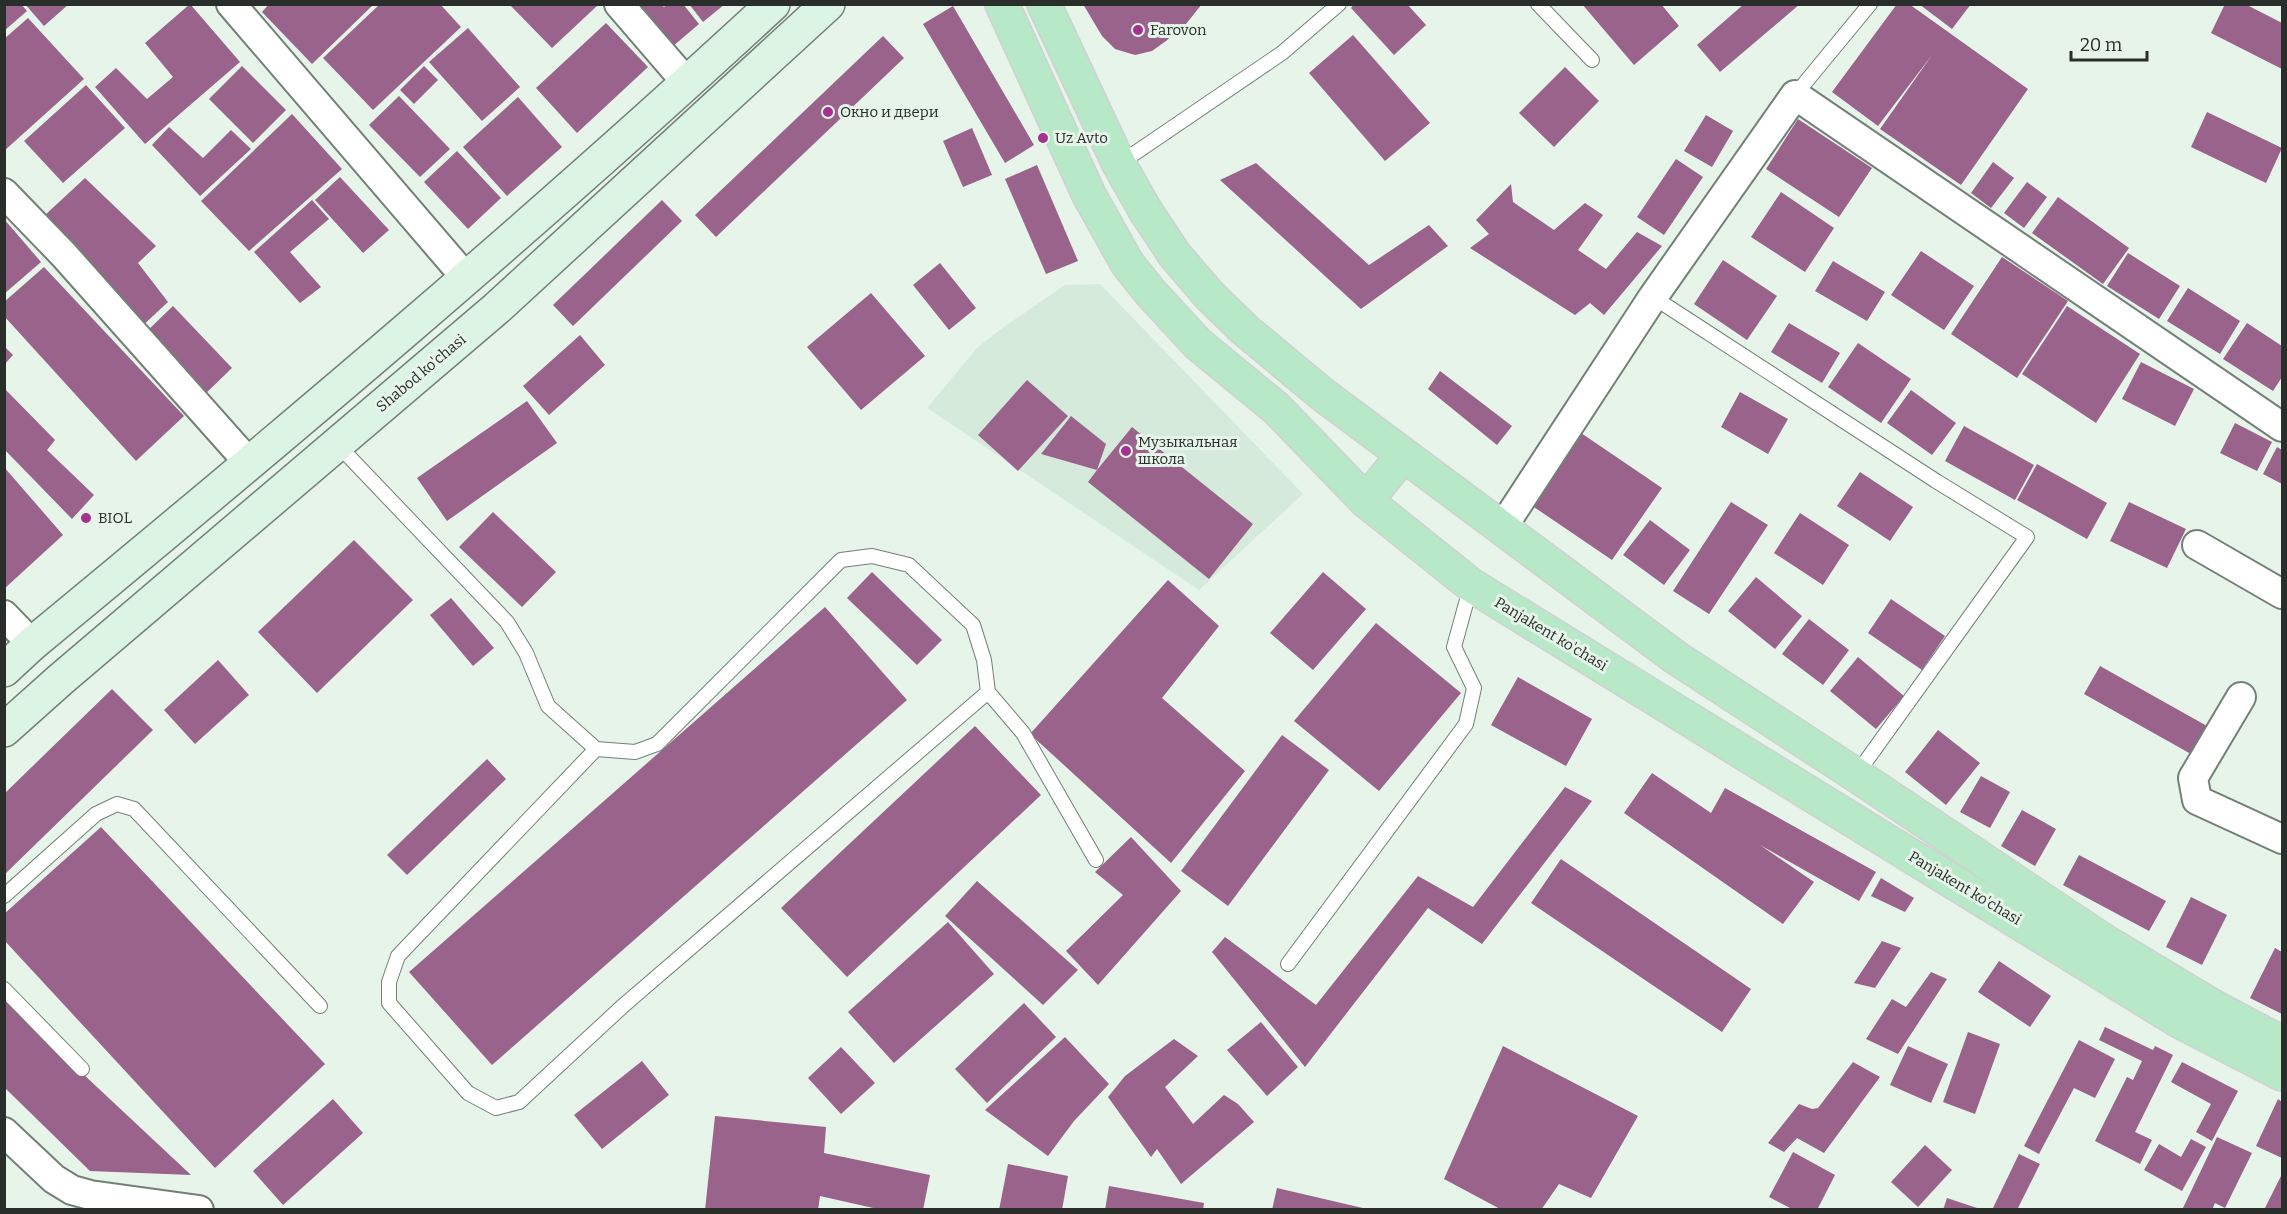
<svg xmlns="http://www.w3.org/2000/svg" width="2287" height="1214" viewBox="0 0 2287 1214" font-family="Bitter,serif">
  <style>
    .built { fill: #d5eadb }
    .building { fill: #99638b }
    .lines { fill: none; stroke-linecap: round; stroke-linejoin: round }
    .service-casing { stroke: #748077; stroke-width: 16 }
    .minor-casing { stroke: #748077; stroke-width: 32 }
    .secondary-casing { stroke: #748077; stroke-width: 36 }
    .primary-casing { stroke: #d0d1d0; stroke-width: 36 }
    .service { stroke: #fff; stroke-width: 14 }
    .minor { stroke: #fff; stroke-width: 28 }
    .secondary { stroke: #dbf4e3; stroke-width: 33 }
    .primary { stroke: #b7e8c7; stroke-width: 33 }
    .poi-dot { fill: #a3318d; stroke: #e6f4e9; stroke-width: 2 }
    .labels { text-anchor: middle; stroke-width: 6; stroke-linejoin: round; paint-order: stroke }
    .poi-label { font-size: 15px; fill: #292e2a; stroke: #e6f4e9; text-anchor: start }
    .street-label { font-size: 15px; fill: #292e2a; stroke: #e6f4e9 }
  </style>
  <rect width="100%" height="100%" fill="#e6f4e9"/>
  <path class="built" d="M1100 284 1303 494 1199 590 927 408 977 348 1001 329 1065 285Z"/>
  <g class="building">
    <path d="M4 4H21L27 11 4 31Z"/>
    <path d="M25 4H69L44 26Z"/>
    <path d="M190 4 240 62 145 144 95 87 116 68 147 99 173 77 145 43Z"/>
    <path d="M269 4H374L312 64 262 12Z"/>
    <path d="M380 4H440L461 27 373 110 323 58Z"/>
    <path d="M634 4H661L664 7 667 4H683L699 24 672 47Z"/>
    <path d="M689 4H725L703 22Z"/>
    <path d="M1083 4H1202L1186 24 1166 41 1152 51 1135 55 1115 49 1102 36Z"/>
    <path d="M1354 4H1407L1426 25 1394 55 1351 8Z"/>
    <path d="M1582 4H1661L1679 26 1634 65Z"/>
    <path d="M1744 4H1800L1720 72 1697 45Z"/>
    <path d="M1897 4H1909L2028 89 1961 185 1880 129 1932 55 1878 126 1832 92Z"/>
    <path d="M1919 4H1971L1952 29Z"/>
    <path d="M2225 4H2245L2282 23V69L2211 33Z"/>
    <path d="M510 5H598L552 48Z"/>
    <path d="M953 6 1034 145 1005 163 923 24Z"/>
    <path d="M28 18 84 79 4 151V39Z"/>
    <path d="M606 23 648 67 577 133 536 88Z"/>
    <path d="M468 28 520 87 482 121 429 62Z"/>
    <path d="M1353 35 1430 123 1385 161 1309 73Z"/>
    <path d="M883 36 904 58 716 237 695 215Z"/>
    <path d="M242 66 286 110 253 143 209 99Z"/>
    <path d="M424 66 438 80 414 104 400 90Z"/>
    <path d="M1565 67 1599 101 1554 147 1519 113Z"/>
    <path d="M86 85 125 128 63 183 24 141Z"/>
    <path d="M399 96 450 149 420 177 369 125Z"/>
    <path d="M518 97 562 147 507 196 463 147Z"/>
    <path d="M2207 112 2282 148 2266 183 2191 147Z"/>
    <path d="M292 114 342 169 249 251 201 201Z"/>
    <path d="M1706 115 1733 131 1712 167 1684 151Z"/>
    <path d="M1798 119 1872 168 1839 217 1766 169Z"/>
    <path d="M169 127 203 158 231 130 251 149 200 196 152 145Z"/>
    <path d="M972 128 992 175 963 187 943 141Z"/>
    <path d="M457 151 501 198 468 229 424 182Z"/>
    <path d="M1676 159 1703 177 1664 235 1637 217Z"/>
    <path d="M1993 162 2014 178 1991 208 1971 193Z"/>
    <path d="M1256 163 1369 265 1429 225 1448 246 1361 309 1220 180Z"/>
    <path d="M1037 165 1078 261 1046 274 1005 179Z"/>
    <path d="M340 177 389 230 363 253 315 200Z"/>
    <path d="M85 178 156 246 138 263 168 302 140 328 44 216Z"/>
    <path d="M2027 182 2047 197 2024 228 2004 213Z"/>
    <path d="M1511 184 1513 202 1554 230 1585 203 1603 215 1578 250 1606 269 1637 232 1662 246 1604 315 1590 303 1575 315 1470 248 1489 234 1476 220Z"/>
    <path d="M1781 192 1834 228 1805 272 1751 237Z"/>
    <path d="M2058 197 2129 248 2103 284 2032 233Z"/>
    <path d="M312 200 329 219 290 252 321 287 300 303 254 252Z"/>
    <path d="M662 200 682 221 573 326 553 305Z"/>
    <path d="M4 219 41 262 4 294Z"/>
    <path d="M1921 251 1974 286 1944 330 1891 295Z"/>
    <path d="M2128 253 2180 286 2159 319 2107 286Z"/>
    <path d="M2002 257 2068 301 2017 378 1951 334Z"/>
    <path d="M1723 260 1777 296 1747 340 1694 304Z"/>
    <path d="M1833 261 1885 292 1867 321 1815 291Z"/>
    <path d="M940 263 976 308 949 330 913 285Z"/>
    <path d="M44 267 184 416 136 461 4 316V302Z"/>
    <path d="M2188 288 2240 321 2220 354 2167 321Z"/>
    <path d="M871 293 925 356 861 410 807 347Z"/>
    <path d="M173 306 232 368 204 395 145 333Z"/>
    <path d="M2067 306 2140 354 2096 423 2022 374Z"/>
    <path d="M1789 323 1840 353 1822 383 1771 352Z"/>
    <path d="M2247 323 2282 346V377L2273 391 2223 359Z"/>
    <path d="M580 335 605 365 549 415 523 386Z"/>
    <path d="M1858 343 1911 379 1881 423 1828 387Z"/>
    <path d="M4 346 13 355 4 365Z"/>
    <path d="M2141 362 2194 389 2175 426 2122 399Z"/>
    <path d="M1440 371 1512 426 1497 445 1428 389Z"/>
    <path d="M1027 380 1068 416 1018 471 978 435Z"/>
    <path d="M4 388 55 440 47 450 94 495 72 519 4 449Z"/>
    <path d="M1911 390 1956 423 1932 455 1887 423Z"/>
    <path d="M1740 392 1788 419 1768 454 1721 427Z"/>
    <path d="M527 401 557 443 447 521 417 478Z"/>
    <path d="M1071 416 1106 444 1097 470 1132 427 1253 524 1209 579 1088 482 1097 470 1041 454Z"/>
    <path d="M2235 423 2272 442 2257 471 2220 453Z"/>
    <path d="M1964 426 2034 465 2015 500 1945 461Z"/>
    <path d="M1581 433 1662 488 1612 560 1531 505Z"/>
    <path d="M2277 447 2282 450V484L2263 474Z"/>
    <path d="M2037 464 2107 503 2087 539 2017 500Z"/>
    <path d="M4 467 63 535 4 589Z"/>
    <path d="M1860 472 1913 507 1890 541 1837 506Z"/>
    <path d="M1731 502 1768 525 1709 614 1673 591Z"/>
    <path d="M2129 502 2186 529 2167 568 2110 541Z"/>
    <path d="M493 512 556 572 522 607 459 547Z"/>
    <path d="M1800 513 1849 545 1823 585 1774 553Z"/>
    <path d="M1650 520 1690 550 1664 585 1623 555Z"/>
    <path d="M354 540 413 600 317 693 258 632Z"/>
    <path d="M872 572 942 640 917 665 847 598Z"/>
    <path d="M1323 572 1366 609 1313 670 1270 633Z"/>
    <path d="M1756 577 1802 616 1775 649 1728 611Z"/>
    <path d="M1168 580 1219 626 1162 698 1245 771 1171 863 1030 734Z"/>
    <path d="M451 598 494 648 473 666 430 615Z"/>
    <path d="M1891 599 1945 636 1922 670 1868 633Z"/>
    <path d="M825 607 907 700 492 1065 409 972Z"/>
    <path d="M1809 619 1849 650 1823 685 1782 654Z"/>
    <path d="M1376 623 1461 693 1379 791 1294 721Z"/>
    <path d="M1858 657 1904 696 1876 729 1830 691Z"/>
    <path d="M218 660 249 695 195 744 164 710Z"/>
    <path d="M2100 666 2207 726 2191 754 2084 694Z"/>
    <path d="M1518 677 1592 719 1566 766 1491 725Z"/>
    <path d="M112 689 153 730 4 875V794Z"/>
    <path d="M975 726 1041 795 847 977 781 908Z"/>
    <path d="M1938 730 1980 763 1946 805 1905 772Z"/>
    <path d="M1282 735 1329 770 1228 906 1181 871Z"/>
    <path d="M487 759 506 779 407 875 387 855Z"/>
    <path d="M1652 773 1711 813 1725 788 1876 872 1859 901 1760 845 1814 882 1783 924 1624 813Z"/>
    <path d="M1981 776 2010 792 1990 828 1960 812Z"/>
    <path d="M1565 787 1592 801 1482 944 1428 908 1305 1067 1212 952 1225 937 1316 1005 1418 876 1473 907Z"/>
    <path d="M2022 810 2056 829 2035 866 2001 846Z"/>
    <path d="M101 827 325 1064 215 1168 4 940V914Z"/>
    <path d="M1131 837 1181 891 1098 985 1066 951 1123 895 1095 872Z"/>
    <path d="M2079 855 2166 901 2149 931 2063 885Z"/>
    <path d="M1561 859 1751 989 1722 1032 1531 903Z"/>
    <path d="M1881 878 1914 898 1905 912 1871 896Z"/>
    <path d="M977 881 1078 970 1043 1005 945 916Z"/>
    <path d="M2191 897 2227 915 2202 965 2166 947Z"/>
    <path d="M948 922 994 974 894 1063 848 1012Z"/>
    <path d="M1882 941 1901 948 1875 988 1854 983Z"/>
    <path d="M2275 948 2282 952V1014L2250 998Z"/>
    <path d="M1999 961 2051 996 2030 1027 1978 992Z"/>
    <path d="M1931 972 1947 979 1898 1054 1866 1039 1892 999 1906 1007Z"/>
    <path d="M4 1000 191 1175 90 1171 4 1087Z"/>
    <path d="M1024 1003 1056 1037 987 1103 955 1069Z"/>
    <path d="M1261 1022 1298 1067 1267 1096 1227 1050Z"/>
    <path d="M2105 1027 2153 1050 2155 1046 2173 1055 2135 1132 2152 1140 2140 1164 2095 1141 2127 1077 2133 1080 2142 1061 2099 1040Z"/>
    <path d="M1968 1032 2000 1044 1975 1114 1943 1102Z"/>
    <path d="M1065 1037 1109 1084 1074 1121 1048 1156 985 1110Z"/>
    <path d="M1174 1039 1198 1056 1165 1087 1193 1124 1224 1095 1238 1104 1254 1122 1181 1184 1157 1149 1151 1157 1108 1097 1125 1076Z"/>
    <path d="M2079 1040 2115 1059 2095 1098 2074 1088 2039 1154 2024 1146Z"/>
    <path d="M1503 1046 1638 1116 1591 1198 1559 1184 1541 1210H1502L1444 1179Z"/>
    <path d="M1908 1046 1948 1064 1931 1103 1890 1085Z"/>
    <path d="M841 1047 875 1083 841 1114 808 1078Z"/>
    <path d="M642 1061 669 1095 602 1149 574 1115Z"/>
    <path d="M1853 1062 1880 1077 1824 1153 1797 1138 1784 1152 1768 1143 1799 1104 1812 1109 1818 1108Z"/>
    <path d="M2182 1062 2238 1091 2212 1141 2196 1132 2211 1104 2171 1082Z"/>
    <path d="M333 1099 363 1133 283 1205 253 1171Z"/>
    <path d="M2278 1099 2282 1102V1158L2256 1146Z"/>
    <path d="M715 1116 826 1127 824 1153 930 1175 923 1210H882L820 1196 818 1210H705Z"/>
    <path d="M2217 1137 2252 1153 2225 1208 2215 1203 2212 1210H2182Z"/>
    <path d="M2191 1139 2206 1147 2182 1191 2144 1170 2159 1144 2181 1157Z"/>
    <path d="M1925 1145 1952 1170 1918 1207 1891 1182Z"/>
    <path d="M1793 1152 1835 1175 1817 1210H1794L1769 1197Z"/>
    <path d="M2019 1154 2040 1164 2017 1210H1992Z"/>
    <path d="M1008 1164 1068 1176 1062 1210H999Z"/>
    <path d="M2281 1176 2282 1210H2264Z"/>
    <path d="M1109 1186 1204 1203 1203 1210H1105Z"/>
    <path d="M1277 1188 1367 1209V1210H1272Z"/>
    <path d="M1947 1198 1980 1209V1210H1943Z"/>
  </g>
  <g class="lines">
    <g class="service-casing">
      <g id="service">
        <path d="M1538 4 1592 60"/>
        <path d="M1795 95 1870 4"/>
        <path d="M1119 164 1282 53 1339 4"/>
        <path d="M1653 297 1936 481 2027 537 1856 775"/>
        <path d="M337 444 507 622 526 653 548 706 596 749 635 752 657 744 841 560 872 556 909 565 973 625 984 660 988 692 1023 733 1096 860"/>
        <path d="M596 749 398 956 389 982V1003L468 1093 496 1108 519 1102 624 1005 988 692"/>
        <path d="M4 896 96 814 117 804 134 809 320 1006"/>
        <path d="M1288 964 1466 724 1474 688 1454 647 1471 585"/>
        <path d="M4 989 82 1069"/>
      </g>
    </g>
    <g class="minor-casing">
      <g id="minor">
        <path d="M231 4 467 279"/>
        <path d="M619 4 687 83"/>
        <path d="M4 193 64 255 250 464"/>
        <path d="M1502 528 1653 297 1795 95 2282 427"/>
        <path d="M2197 545 2282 594"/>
        <path d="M4 615 32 644"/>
        <path d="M2241 697 2193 778 2197 800 2282 839"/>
        <path d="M4 1132 54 1179 72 1190 90 1195 199 1210"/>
      </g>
    </g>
    <g class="secondary-casing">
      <g id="secondary">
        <path d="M4 670 32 644C284 436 533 226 773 4"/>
        <path d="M4 730 60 680 497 308 828 4"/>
      </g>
    </g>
    <g class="primary-casing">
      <g id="primary">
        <path d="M1002 4 1089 195 1127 263 1150 292 1198 344 1276 408 1366 501 1471 585 2179 1021 2282 1074"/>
        <path d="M1044 4 1119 164 1145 210 1174 254 1209 295 1245 330 1322 394 1675 657 1856 775 2104 941 2212 1006 2282 1043"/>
        <path d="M1366 501 1403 455"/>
      </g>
    </g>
    <use href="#service" class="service"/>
    <use href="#minor" class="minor"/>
    <use href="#secondary" class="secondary"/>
    <use href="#primary" class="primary"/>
  </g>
  <g class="poi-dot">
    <circle cx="1138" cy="30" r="6"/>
    <circle cx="828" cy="112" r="6"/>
    <circle cx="1043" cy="138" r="6"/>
    <circle cx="1126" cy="451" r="6"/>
    <circle cx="86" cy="518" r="6"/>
  </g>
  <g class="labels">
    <g class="poi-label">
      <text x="1150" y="35">Farovon</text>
      <text x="840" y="117">Окно и двери</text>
      <text x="1055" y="143">Uz Avto</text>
      <text x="1138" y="447">Музыкальная<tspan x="1138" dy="17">школа</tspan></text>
      <text x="98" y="523">BIOL</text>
    </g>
    <g class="street-label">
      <text transform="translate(421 373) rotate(-40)" y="5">Shabod ko'chasi</text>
      <text transform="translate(1551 634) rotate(31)" y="5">Panjakent ko'chasi</text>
      <text transform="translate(1965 888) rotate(31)" y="5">Panjakent ko'chasi</text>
    </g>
  </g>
  <rect width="2287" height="1214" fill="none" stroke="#292e2a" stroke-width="12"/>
  <path d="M2071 51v9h76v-9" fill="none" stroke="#292e2a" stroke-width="3"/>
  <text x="2080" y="51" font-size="18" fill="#292e2a" stroke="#e6f4e9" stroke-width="4.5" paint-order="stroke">20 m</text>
</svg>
